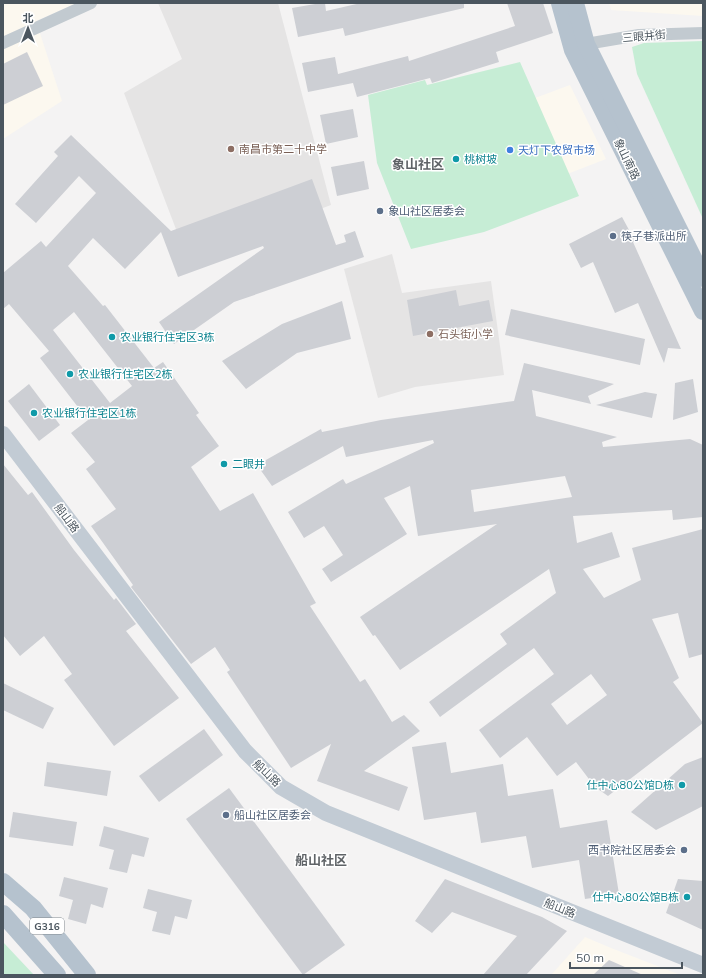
<svg xmlns="http://www.w3.org/2000/svg" width="706" height="978" viewBox="0 0 706 978" font-family="Mulish,'Noto Sans SC',sans-serif">
  <style>
    .commercial { fill: #fcf8ef }
    .education { fill: #e5e4e4 }
    .green { fill: #c6edd5 }
    .building { fill: #cdcfd4; fill-rule: evenodd }
    .lines { fill: none; stroke-linecap: round; stroke-linejoin: round }
    .street { stroke: #c2cad0; stroke-width: 12 }
    .secondary { stroke: #c2cbd4; stroke-width: 16 }
    .primary { stroke: #b5c2ce; stroke-width: 18 }
    .education-dot { fill: #8d6e63; stroke: #fff; stroke-width: 1.5 }
    .shop-dot { fill: #3f7fe0; stroke: #fff; stroke-width: 1.5 }
    .culture-dot { fill: #0f9aa8; stroke: #fff; stroke-width: 1.5 }
    .service-dot { fill: #5c6f8a; stroke: #fff; stroke-width: 1.5 }
    .labels { text-anchor: middle; stroke-width: 3; stroke-linejoin: round; paint-order: stroke }
    .shield { fill: #fff; stroke: #81898f; stroke-width: 1 }
    .shield-label { font-size: 10px; font-weight: bold; fill: #4b565f }
    .street-label { font-size: 11px; fill: #4b565f; stroke: #fff }
    .education-label { font-size: 11px; fill: #785e54; stroke: #fff; text-anchor: start }
    .shop-label { font-size: 11px; fill: #366cbe; stroke: #fff; text-anchor: start }
    .culture-label { font-size: 11px; fill: #0d838f; stroke: #fff; text-anchor: start }
    .service-label { font-size: 11px; fill: #4e5e75; stroke: #fff; text-anchor: start }
    .quarter-label { font-size: 13px; font-weight: bold; fill: #5f6367; stroke: #fff }
  </style>
  <rect width="100%" height="100%" fill="#f4f3f3"/>
  <g class="commercial">
    <path d="M3 3H77L36 21 62 101 3 139Z"/>
    <path d="M609 3H703V16L611 10Z"/>
    <path d="M570 85 606 159 441 223 416 142Z"/>
    <path d="M585 937 611 948 678 974 551 975Z"/>
  </g>
  <g class="education">
    <path d="M158 3H278L331 205 187 258 124 93 182 59Z"/>
    <path d="M392 254 402 293 491 281 504 375 415 387 378 398 344 269Z"/>
  </g>
  <g class="green">
    <path d="M703 41V219L637 74 632 47 644 43Z"/>
    <path d="M520 62 579 196 484 232 411 249 377 163 368 95 425 80 427 85Z"/>
    <path d="M3 942 34 975H3Z"/>
  </g>
  <g class="building">
    <path d="M321 3H325L326 11 361 3H464V8L345 36 343 28 298 37 292 8Z"/>
    <path d="M507 3H543L553 33 496 52 499 62 432 83 430 78 357 97 353 83 308 92 302 63 335 57 338 74 408 56 409 61 515 26Z"/>
    <path d="M27 52 43 86 3 105V64Z"/>
    <path d="M353 109 358 137 326 144 320 115Z"/>
    <path d="M71 135 171 231 312 179 336 245 346 242 344 235 355 231 364 257 234 302 174 344 159 322 264 248 263 246 178 277 161 232 125 269 93 238 68 266 103 306 105 305 154 368 163 362 199 413 196 415 219 446 191 467 220 511 253 493 316 603 310 606 360 682 365 679 392 722 404 715 420 731 364 771 408 787 399 811 317 781 331 744 291 768 227 672 230 670 215 647 191 664 131 587 133 585 91 526 116 509 86 469 95 462 71 433 88 420 40 358 49 351 9 304 3 309V273L41 241 46 247 96 193 79 176 36 223 15 204 58 156 54 152ZM74 312 132 386 110 403 53 330Z"/>
    <path d="M364 161 369 189 337 196 331 167Z"/>
    <path d="M622 217 635 241 633 242 681 349 668 348 664 363 638 303 615 313 593 262 581 268 569 244Z"/>
    <path d="M456 290 459 306 489 300 493 321 413 336 407 300Z"/>
    <path d="M342 301 351 339 297 353 246 389 222 361 282 324Z"/>
    <path d="M511 309 645 339 640 365 505 335Z"/>
    <path d="M524 363 614 384 588 396 591 404 532 390 536 416 617 437 602 442 603 447 690 439 703 445V517L673 520 672 510 573 516 577 543 612 532 620 557 583 569 604 598 641 580 632 548 703 529V654L689 658 678 613 652 619 679 678 673 682 703 723 608 796 595 787 576 762 557 776 527 737 500 758 479 730 554 674 534 648 440 717 429 702 507 644 500 634 556 593 549 569 400 670 375 635 373 636 360 617 497 524 418 536 410 486 384 498 407 534 331 582 322 569 343 555 324 526 304 538 288 512 343 479 346 484 434 443 433 440 346 457 343 446 272 486 257 465 321 429 322 432 381 420 514 401ZM565 476 572 497 474 512 471 490ZM591 674 607 695 567 725 551 704Z"/>
    <path d="M693 379 698 412 673 420 675 383Z"/>
    <path d="M29 384 60 425 39 441 8 401Z"/>
    <path d="M645 392 657 394 652 418 596 405Z"/>
    <path d="M3 464 28 495 32 492 74 550 114 600 116 598 136 624 126 631 179 698 114 746 64 680 72 674 44 636 20 656 3 635Z"/>
    <path d="M3 683 54 708 43 729 3 710Z"/>
    <path d="M204 729 223 755 159 802 139 776Z"/>
    <path d="M446 742 451 773 503 764 508 796 553 789 560 828 607 820 619 894 585 899 579 860 532 868 526 836 481 843 476 812 424 820 412 747Z"/>
    <path d="M703 757V806L656 830 631 812 685 764Z"/>
    <path d="M47 762 111 771 107 796 44 786Z"/>
    <path d="M229 788 345 945 303 975 186 819Z"/>
    <path d="M13 812 77 822 73 846 9 837Z"/>
    <path d="M104 826 149 838 144 857 132 854 127 873 109 869 114 850 99 846Z"/>
    <path d="M64 877 108 888 103 908 91 904 86 924 68 919 73 900 59 896Z"/>
    <path d="M445 879 542 917 567 931 526 975H483L517 936 452 912 432 933 415 921Z"/>
    <path d="M678 879 703 881V930L666 913Z"/>
    <path d="M148 889 192 900 187 919 175 916 170 935 152 931 157 912 143 908Z"/>
    <path d="M609 960 643 975H593Z"/>
  </g>
  <g class="lines">
    <g class="street">
      <path d="M3 43 91 3"/>
      <path d="M586 44 639 35 703 33"/>
    </g>
    <path class="secondary" d="M3 434 245 751 281 787 326 813 703 965"/>
    <g class="primary">
      <path d="M560 3 573 50 703 311"/>
      <path d="M575 3 586 44 703 278"/>
      <path d="M3 882 33 908 87 975"/>
      <path d="M3 914 57 975"/>
    </g>
  </g>
  <g class="education-dot">
    <circle cx="231" cy="149" r="4"/>
    <circle cx="430" cy="334" r="4"/>
  </g>
  <circle class="shop-dot" cx="510" cy="150" r="4"/>
  <g class="culture-dot">
    <circle cx="456" cy="159" r="4"/>
    <circle cx="112" cy="337" r="4"/>
    <circle cx="70" cy="374" r="4"/>
    <circle cx="34" cy="413" r="4"/>
    <circle cx="224" cy="464" r="4"/>
    <circle cx="682" cy="785" r="4"/>
    <circle cx="687" cy="897" r="4"/>
  </g>
  <g class="service-dot">
    <circle cx="380" cy="211" r="4"/>
    <circle cx="613" cy="236" r="4"/>
    <circle cx="226" cy="815" r="4"/>
    <circle cx="684" cy="850" r="4"/>
  </g>
  <g class="labels">
    <rect class="shield" x="30" y="918" width="34" height="16" rx="3"/>
    <g class="shield-label">
      <text x="47" y="930">G316</text>
    </g>
    <g class="street-label">
      <text transform="translate(644 36) rotate(-5)" y="4">三眼井街</text>
      <text transform="translate(627 159) rotate(64)" y="4">象山南路</text>
      <text transform="translate(67 518) rotate(53)" y="4">船山路</text>
      <text transform="translate(267 773) rotate(44)" y="4">船山路</text>
      <text transform="translate(560 908) rotate(22)" y="4">船山路</text>
    </g>
    <g class="education-label">
      <text x="239" y="153">南昌市第二十中学</text>
      <text x="438" y="338">石头街小学</text>
    </g>
    <g class="shop-label">
      <text x="518" y="154">天灯下农贸市场</text>
    </g>
    <g class="culture-label">
      <text x="464" y="163">桃树坡</text>
      <text x="120" y="341">农业银行住宅区3栋</text>
      <text x="78" y="378">农业银行住宅区2栋</text>
      <text x="42" y="417">农业银行住宅区1栋</text>
      <text x="232" y="468">二眼井</text>
      <text x="674" y="789" text-anchor="end">仕中心80公馆D栋</text>
      <text x="679" y="901" text-anchor="end">仕中心80公馆B栋</text>
    </g>
    <g class="service-label">
      <text x="388" y="215">象山社区居委会</text>
      <text x="621" y="240">筷子巷派出所</text>
      <text x="234" y="819">船山社区居委会</text>
      <text x="676" y="854" text-anchor="end">西书院社区居委会</text>
    </g>
    <g class="quarter-label">
      <text x="418" y="169">象山社区</text>
      <text x="321" y="865">船山社区</text>
    </g>
  </g>
  <rect width="706" height="978" fill="none" stroke="#4b565f" stroke-width="8"/>
  <g transform="translate(28 28)" stroke="#ffffff" stroke-width="3" paint-order="stroke">
  <path d="M0-3L7 15L0 10L-7 15Z" fill="#4b565f"/>
  <text y="-6" font-size="11" font-weight="bold" text-anchor="middle" fill="#4b565f">北</text>
  </g>
  <path d="M570 962v6h112v-6" fill="none" stroke="#4b565f" stroke-width="2"/>
  <text x="576" y="962" font-size="12" fill="#4b565f" stroke="#ffffff" stroke-width="3" paint-order="stroke">50 m</text>
</svg>
